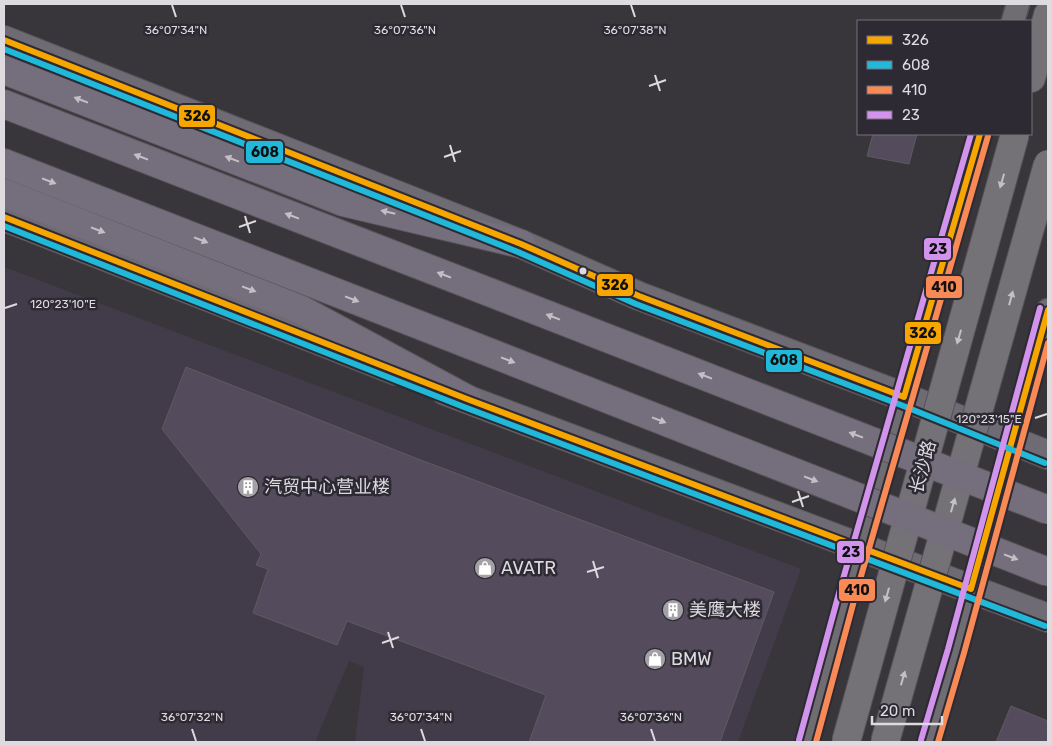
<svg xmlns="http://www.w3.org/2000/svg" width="1052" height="746" viewBox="0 0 1052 746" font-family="Rubik,'Noto Sans SC',sans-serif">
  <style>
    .built { fill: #423b49 }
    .building { fill: #544c5c; stroke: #5d5b60 }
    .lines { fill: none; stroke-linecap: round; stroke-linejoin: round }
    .street-casing { stroke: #565358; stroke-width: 25 }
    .secondary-casing { stroke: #565358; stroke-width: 30 }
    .primary-casing { stroke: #565358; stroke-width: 30 }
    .highway-casing { stroke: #565358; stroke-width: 30 }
    .street { stroke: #6f6d71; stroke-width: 22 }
    .secondary { stroke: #747177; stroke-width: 28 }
    .primary { stroke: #6f6b74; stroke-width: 28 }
    .highway { stroke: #756e7c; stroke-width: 28 }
    .secondary-bridge-casing { stroke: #565358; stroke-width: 30; stroke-linecap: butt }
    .highway-bridge-casing { stroke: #565358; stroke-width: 30; stroke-linecap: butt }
    .secondary-bridge { stroke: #747177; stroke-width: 28 }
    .highway-bridge { stroke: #756e7c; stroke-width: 28 }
    .bus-1-casing { stroke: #2e2a33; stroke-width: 10 }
    .bus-2-casing { stroke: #2e2a33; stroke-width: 10 }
    .bus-3-casing { stroke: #2e2a33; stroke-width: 10 }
    .bus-4-casing { stroke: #2e2a33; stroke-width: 10 }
    .bus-1 { stroke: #f7a600; stroke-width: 6 }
    .bus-2 { stroke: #20b9da; stroke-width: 6 }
    .bus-3 { stroke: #f98a56; stroke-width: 6 }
    .bus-4 { stroke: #d193ec; stroke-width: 6 }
    .oneway { fill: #c3bfc7 }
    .oneway2 { fill: #c3c0c6 }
    .ticks { fill: none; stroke: #dddae0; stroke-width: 2 }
    .bus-dot { fill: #dddae0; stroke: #2e2a33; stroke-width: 2 }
    .labels { text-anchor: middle; stroke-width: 5; stroke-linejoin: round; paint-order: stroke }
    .street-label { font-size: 18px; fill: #dddae0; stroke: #2e2a33 }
    .poi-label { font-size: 18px; fill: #dddae0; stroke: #2e2a33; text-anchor: start }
    .ticks-label { font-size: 12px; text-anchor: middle; fill: #dddae0; stroke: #2e2a33; stroke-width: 5; stroke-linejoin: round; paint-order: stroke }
    .line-badge { stroke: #2e2a33; stroke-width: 2 }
    .pale-badge-label { font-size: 14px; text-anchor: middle; font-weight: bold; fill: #111 }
  </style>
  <rect width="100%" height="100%" fill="#38363b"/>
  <path class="built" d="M4 267 801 569 738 742H355L364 667 349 661 315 742H4Z"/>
  <g class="building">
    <path d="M873 134H917L909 164 867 156Z"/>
    <path d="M186 367 418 459 774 592 720 742H529L546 695 347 621 337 645 253 613 268 569 256 565 261 554 162 429Z"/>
    <path d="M1011 706 1048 721V742H996Z"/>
  </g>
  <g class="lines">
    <g class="street-casing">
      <g id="street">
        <path d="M1013 21 1018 4"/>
        <path d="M807 742 847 595 980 134"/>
        <path d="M929 742 956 651 1048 310"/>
      </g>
    </g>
    <g class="secondary-casing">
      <path id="secondary" d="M1031 78 1048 15"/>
    </g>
    <g class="primary-casing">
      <g id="primary">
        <path d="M4 40 521 244 639 296 904 397 1048 455"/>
        <path d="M4 217 396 371"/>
        <path d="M445 391 1048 618"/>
      </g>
    </g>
    <g class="highway-casing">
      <g id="highway">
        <path d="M4 70 343 202 521 244"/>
        <path d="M4 104 489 292"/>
        <path d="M4 163 463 342"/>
        <path d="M4 193 302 310 467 399"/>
      </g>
    </g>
    <use href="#street" class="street"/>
    <use href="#secondary" class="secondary"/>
    <use href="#primary" class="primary"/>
    <use href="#highway" class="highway"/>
    <g class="secondary-bridge-casing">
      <g id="secondary-bridge">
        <path d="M846 742 1015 134"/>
        <path d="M885 742 1048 164"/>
      </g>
    </g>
    <g class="highway-bridge-casing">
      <g id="highway-bridge">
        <path d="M489 292 1048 510"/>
        <path d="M463 342 1048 572"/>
      </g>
    </g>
    <use href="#secondary-bridge" class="secondary-bridge"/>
    <use href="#highway-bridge" class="highway-bridge"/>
    <g class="bus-1-casing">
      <g id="bus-1">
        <path d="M4 40 521 244 639 296 904 397 980 134"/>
        <path d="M4 217 467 399 971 589 1048 310"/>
      </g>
    </g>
    <g class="bus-2-casing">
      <g id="bus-2">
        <path d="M4 49 518 252 636 304 901 405 1045 463"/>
        <path d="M4 226 464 407 1045 626"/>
      </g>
    </g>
    <g class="bus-3-casing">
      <g id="bus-3">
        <path d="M816 742 855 597 988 136"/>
        <path d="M938 742 964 653 1048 343"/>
      </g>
    </g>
    <g class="bus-4-casing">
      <g id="bus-4">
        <path d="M799 740 839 593 971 134"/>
        <path d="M921 740 948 649 1040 308"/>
      </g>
    </g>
    <use href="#bus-1" class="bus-1"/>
    <use href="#bus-2" class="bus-2"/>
    <use href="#bus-3" class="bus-3"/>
    <use href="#bus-4" class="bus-4"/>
  </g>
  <defs><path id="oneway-solid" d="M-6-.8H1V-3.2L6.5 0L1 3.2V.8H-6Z" transform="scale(1.25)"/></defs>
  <g class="oneway">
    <use href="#oneway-solid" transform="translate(81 100) rotate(-159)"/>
    <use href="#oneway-solid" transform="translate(141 157) rotate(-159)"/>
    <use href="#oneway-solid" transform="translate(232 159) rotate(-159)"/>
    <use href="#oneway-solid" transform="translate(49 181) rotate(21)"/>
    <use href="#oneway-solid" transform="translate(388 212) rotate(-167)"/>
    <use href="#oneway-solid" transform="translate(292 216) rotate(-159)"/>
    <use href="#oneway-solid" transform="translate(98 230) rotate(21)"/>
    <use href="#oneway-solid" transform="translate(201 240) rotate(21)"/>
    <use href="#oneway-solid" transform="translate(444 275) rotate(-159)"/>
    <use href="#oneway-solid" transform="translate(249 289) rotate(21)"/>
    <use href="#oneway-solid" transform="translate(352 299) rotate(21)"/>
    <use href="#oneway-solid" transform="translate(553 317) rotate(-159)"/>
    <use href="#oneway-solid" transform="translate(508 360) rotate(21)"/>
    <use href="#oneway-solid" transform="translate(705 376) rotate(-159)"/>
    <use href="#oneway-solid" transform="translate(659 420) rotate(21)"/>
    <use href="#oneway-solid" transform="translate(856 435) rotate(-159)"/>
    <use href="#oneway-solid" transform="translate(811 479) rotate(21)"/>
    <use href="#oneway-solid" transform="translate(1011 557) rotate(21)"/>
  </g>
  <g class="oneway2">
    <use href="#oneway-solid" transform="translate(1002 181) rotate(106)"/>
    <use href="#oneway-solid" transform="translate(1011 298) rotate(-75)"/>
    <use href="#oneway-solid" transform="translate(959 337) rotate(106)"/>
    <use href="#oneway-solid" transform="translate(953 505) rotate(-74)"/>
    <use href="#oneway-solid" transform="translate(887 595) rotate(106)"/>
    <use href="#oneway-solid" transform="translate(903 678) rotate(-74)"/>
  </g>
  <path class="ticks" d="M172 5 176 17M401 5 405 17M631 5 635 17M655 75 660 91M649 86 666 80M450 145 455 162M444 157 461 151M245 216 250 233M239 227 256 221M5 308 17 304M1035 418 1047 414M798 491 803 507M792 502 809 496M593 561 598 578M587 572 604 567M388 632 393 648M382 643 399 637M192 729 196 741M421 729 425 741M651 729 655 741"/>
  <defs>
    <g id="building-disc" transform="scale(1.125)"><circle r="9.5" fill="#a3a1a6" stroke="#2e2a33"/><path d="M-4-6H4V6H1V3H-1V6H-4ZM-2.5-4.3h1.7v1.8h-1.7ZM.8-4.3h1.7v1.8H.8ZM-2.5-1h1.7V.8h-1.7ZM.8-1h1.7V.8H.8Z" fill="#fff"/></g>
    <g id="shop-disc" transform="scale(1.125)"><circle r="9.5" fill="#a3a1a6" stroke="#2e2a33"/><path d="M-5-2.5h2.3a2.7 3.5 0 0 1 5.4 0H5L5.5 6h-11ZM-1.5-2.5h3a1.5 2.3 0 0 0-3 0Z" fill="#fff"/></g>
  </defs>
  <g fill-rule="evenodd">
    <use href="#building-disc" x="248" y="487"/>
    <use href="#shop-disc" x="485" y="568"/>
    <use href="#building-disc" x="673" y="610"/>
    <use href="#shop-disc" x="655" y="659"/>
  </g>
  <circle class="bus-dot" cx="583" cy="271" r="4.5"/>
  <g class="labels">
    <g class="street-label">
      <text transform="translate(923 467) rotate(-75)" y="6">长沙路</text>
    </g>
    <g class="poi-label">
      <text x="264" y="493">汽贸中心营业楼</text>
      <text x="501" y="574">AVATR</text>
      <text x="689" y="616">美鹰大楼</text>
      <text x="671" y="665">BMW</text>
    </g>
  </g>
  <g class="ticks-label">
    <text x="176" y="34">36°07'34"N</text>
    <text x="405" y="34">36°07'36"N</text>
    <text x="635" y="34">36°07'38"N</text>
    <text x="63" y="308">120°23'10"E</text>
    <text x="989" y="423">120°23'15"E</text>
    <text x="192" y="721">36°07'32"N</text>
    <text x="421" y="721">36°07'34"N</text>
    <text x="651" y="721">36°07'36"N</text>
  </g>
  <g class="line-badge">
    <rect x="178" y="104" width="38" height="24" rx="5" fill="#f7a600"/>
    <rect x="245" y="140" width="39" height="24" rx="5" fill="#20b9da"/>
    <rect x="923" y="237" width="29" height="24" rx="5" fill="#d193ec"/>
    <rect x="596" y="273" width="38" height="24" rx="5" fill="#f7a600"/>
    <rect x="925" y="275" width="38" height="24" rx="5" fill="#f98a56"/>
    <rect x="904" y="321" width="38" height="24" rx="5" fill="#f7a600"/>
    <rect x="765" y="349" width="38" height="24" rx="5" fill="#20b9da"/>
    <rect x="836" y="540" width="29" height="24" rx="5" fill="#d193ec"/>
    <rect x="838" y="578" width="38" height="24" rx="5" fill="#f98a56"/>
  </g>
  <g class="pale-badge-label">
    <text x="197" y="121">326</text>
    <text x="265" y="157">608</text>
    <text x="938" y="254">23</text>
    <text x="615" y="290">326</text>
    <text x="944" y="292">410</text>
    <text x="923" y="338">326</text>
    <text x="784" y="365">608</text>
    <text x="851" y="557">23</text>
    <text x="857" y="595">410</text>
  </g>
  <rect width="1052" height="746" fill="none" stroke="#dddae0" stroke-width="10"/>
  <rect x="857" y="20" width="175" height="115" fill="#2e2a33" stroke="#747078"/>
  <rect x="867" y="36" width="25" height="8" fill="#f7a600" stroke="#747078"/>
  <text x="902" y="45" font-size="15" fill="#dddae0">326</text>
  <rect x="867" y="61" width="25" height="8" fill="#20b9da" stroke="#747078"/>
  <text x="902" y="70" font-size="15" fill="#dddae0">608</text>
  <rect x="867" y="86" width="25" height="8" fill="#f98a56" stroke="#747078"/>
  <text x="902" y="95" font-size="15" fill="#dddae0">410</text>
  <rect x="867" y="111" width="25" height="8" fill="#d193ec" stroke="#747078"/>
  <text x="902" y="120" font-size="15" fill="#dddae0">23</text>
  <path d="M872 716v8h70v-8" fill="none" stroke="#dddae0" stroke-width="2.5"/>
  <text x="880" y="716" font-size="15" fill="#dddae0" stroke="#2e2a33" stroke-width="4" paint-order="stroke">20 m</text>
</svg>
